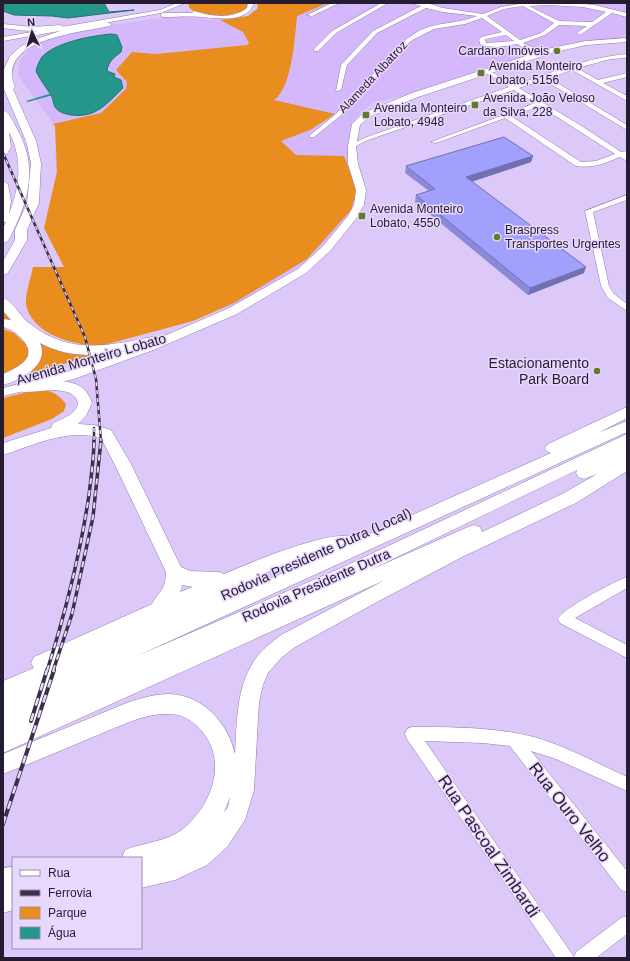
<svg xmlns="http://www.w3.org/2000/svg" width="630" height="961" viewBox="0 0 630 961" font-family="Helvetica,sans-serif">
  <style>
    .built { fill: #d5b8fc }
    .green { fill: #e98d1e }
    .water { fill: #25978a; stroke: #257270 }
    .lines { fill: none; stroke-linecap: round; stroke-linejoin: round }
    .canal { fill: #25978a; fill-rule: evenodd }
    .minor-casing { stroke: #9279b2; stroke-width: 1 }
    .major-casing { stroke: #9279b2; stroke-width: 1 }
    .highway-casing { stroke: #9279b2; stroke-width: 1 }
    .minor { fill: #fff; fill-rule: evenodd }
    .major { fill: #fff; fill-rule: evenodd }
    .highway { fill: #fff; fill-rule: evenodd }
    .rail-far2-casing { stroke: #3b3049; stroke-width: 2.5 }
    .rail-far1-casing { stroke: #3b3049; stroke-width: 3.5 }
    .rail-casing { stroke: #3b3049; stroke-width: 4 }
    .rail-far2 { stroke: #e7d8fd; stroke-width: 1.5; stroke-dasharray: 4; stroke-linecap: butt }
    .rail-far1 { stroke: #e7d8fd; stroke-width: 2; stroke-dasharray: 6; stroke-linecap: butt }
    .rail { stroke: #e7d8fd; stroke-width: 2.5; stroke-dasharray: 8; stroke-linecap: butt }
    .wall { fill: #8a8ad9 }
    .shaded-wall { fill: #7170b0 }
    .building { fill: #a1a0fc; stroke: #7170b0 }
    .poi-dot { fill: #637a2b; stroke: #e7d8fd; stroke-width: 1.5 }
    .labels { text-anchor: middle; stroke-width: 3; stroke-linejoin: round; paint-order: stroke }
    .far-poi-label { font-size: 12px; fill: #261c32; stroke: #e7d8fd; text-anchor: start }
    .far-street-label { font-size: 12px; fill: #261c32; stroke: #e7d8fd }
    .street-label { font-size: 14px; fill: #261c32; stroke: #e7d8fd }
    .poi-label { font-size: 14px; fill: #261c32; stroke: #e7d8fd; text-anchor: end }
    .near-street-label { font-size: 17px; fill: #261c32; stroke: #e7d8fd }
  </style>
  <rect width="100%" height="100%" fill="#dcc8f9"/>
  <path class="built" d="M257 3H627V34L617 38 577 42 556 47 412 94 373 103 359 115 354 122 351 129 357 181 354 209 310 260 235 305 105 342 44 228 56 175 55 126 19 77 18 70 20 60 34 44 70 31 173 16 213 20 258 18Z"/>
  <g class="green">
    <path d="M188 3H249V4L246 10C231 16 200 21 189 7Z"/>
    <path d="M257 3H328L297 16C295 37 292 88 274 100L335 114 310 130 281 141 296 155 344 156 357 190 351 210 307 259 234 303 193 321 104 345C77 347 31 335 26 304 25 295 31 277 33 267H64L44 228 57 172 55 126 53 124 101 113 126 89 127 82 116 70 132 52 156 54 247 45 249 43 243 32 220 20 248 16 258 8Z"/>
    <path d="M3 308 47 343 115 350 27 374 33 369 41 352 3 320Z"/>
    <path d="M3 329 14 333 30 348 28 359 12 371 3 374Z"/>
    <path d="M40 389C52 391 58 394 66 404L64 411 52 419 3 438V398Z"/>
  </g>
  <g class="water">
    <path d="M3 3H104L109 12 134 10 68 18 52 16 14 15 3 11Z"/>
    <path d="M111 34 117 35 122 47 121 52C114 57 108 62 107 71L115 74 114 77 121 80 123 88C106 104 97 118 71 115 65 114 58 112 55 107 53 103 53 98 51 95 46 87 40 80 36 71 37 67 39 61 42 57 56 42 91 36 111 34Z"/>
  </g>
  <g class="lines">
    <path class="canal" d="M49 94 53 95 28 102 26 101Z"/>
    <g class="minor-casing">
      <g id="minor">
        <path d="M177 3H185L161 13 3 41V37L160 10Z"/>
        <path d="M248 3H254C247 24 218 18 201 17 189 16 175 17 163 17L160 15 163 13H192L194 11C210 16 232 20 247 8Z"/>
        <path d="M332 3H339L312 16 307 15Z"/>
        <path d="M381 3H388L336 33 318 51H314V49L332 31Z"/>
        <path d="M411 3H427L443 8 483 14 501 7 525 3H575L594 5 627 13V17L612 13 580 35 577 33 578 32 587 26 559 25 545 35 523 43 529 46 553 51 550 53 531 50 533 57 530 59 527 57 524 49 518 44 497 47 481 46 479 40 481 37 502 32 482 18 465 24 434 29 414 39 406 45 340 116 314 137H310V135L336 114 402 43C409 37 417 31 426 28 442 22 461 23 477 16L443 12 426 8 377 33 347 65 341 90 336 91 341 65 373 31 421 6ZM548 5 583 7 606 12 592 22 559 21 529 6ZM523 6 554 23 541 33 520 40 487 16 504 9ZM506 35 514 41 486 43 485 39Z"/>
        <path d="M627 54V58L611 59 577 68 598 80 627 73V77L603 83 627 96V101L572 70 549 78 627 125V130L544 80 519 88 580 125 621 152 627 151V161L620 157C606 163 591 169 576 166L505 118 436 143 431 142 535 103 514 90 368 140 354 147 349 146 364 138 509 87 486 73V71H490L515 85C552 73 588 57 627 54ZM540 106 615 154 596 161 581 162 511 116Z"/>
        <path d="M627 195V200L593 212 609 286 614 294 627 304V311L608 298 601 286 585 211Z"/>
        <path d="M627 577V588L575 618 627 645V658L560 623 558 619C562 609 615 581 627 577Z"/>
        <path d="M412 727C453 727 494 727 534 737 566 746 596 763 627 777V791L556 759 531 751 627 871V892L621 890 510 746 483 743 425 741 574 957 576 952 621 918 627 916V934L596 958H556L407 739 405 734 407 729Z"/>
      </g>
    </g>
    <g class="major-casing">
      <path id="major" d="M627 38V42L586 45 552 53 418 97 369 117 360 125 356 146 358 164 366 190 364 205 356 219 330 251 306 273 237 314 156 349 74 379 3 396V388L67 372 148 343 229 308 298 269 322 247 348 216 354 205 356 190 348 164V146L352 124 363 113 412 93 547 49 586 41Z"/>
    </g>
    <g class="highway-casing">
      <g id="highway">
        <path d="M107 22 111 24 110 26C84 32 15 37 12 72 11 77 13 82 15 87L13 89 36 141 41 163 39 203 27 230V240L9 271 7 274 3 275V261L15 240V230L27 203 31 163 26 141 3 87 4 69 10 56 20 47 33 40 66 29Z"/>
        <path d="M3 24 33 27 60 25 64 27C55 35 16 30 3 28Z"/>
        <path d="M3 110C9 112 13 121 16 127 39 166 29 201 9 239L7 242 3 243V228L6 222H3V181L8 184 11 201 9 214C20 187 23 159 9 132L11 147 7 154 3 155Z"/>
        <path d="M3 298C12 300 21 317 29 323 68 355 107 346 152 337L157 338 159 341 157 344C119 354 76 363 40 343 50 365 21 380 3 385V374C19 367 39 357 22 339 17 333 10 329 3 327V319L11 320 3 311Z"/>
        <path d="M50 381C70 381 85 382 92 403L86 416 78 424 94 425 111 430 131 464 181 567 190 571 219 572 224 574C249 563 330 529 354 537L356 540 551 453 548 452 545 448 548 444 627 407V418L598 433 627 421V432L137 656 339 569 627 434V447L624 448 627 447V471L576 503 462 557 377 602 295 647 281 658 268 673 263 685 259 702 254 790 245 820 227 847 207 865 175 880 141 888V858H122L125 850C145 842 167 842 184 828 213 804 229 758 199 728 191 719 179 713 167 714 142 714 120 726 98 735 66 748 35 762 3 774V754L129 702C142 698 155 694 169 694 203 695 228 723 235 754 237 723 236 688 254 661 261 650 272 642 281 635L385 580 3 753V681L34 668 31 663 34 657 152 604C160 589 165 592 166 572L115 465 101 438C68 428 34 445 3 455V443L51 428 53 423C61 420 82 412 77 400 75 396 71 393 67 392 54 388 38 392 24 392L19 391 17 387 19 383ZM577 470 576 473 578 477 584 479 597 474 564 493 482 532 480 527 474 525 468 527 368 571ZM329 552 265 581 262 576 260 575 300 560ZM182 585 193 587 180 592ZM230 797 228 807 224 812Z"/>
        <path d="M13 867V910L3 913V868Z"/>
      </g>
    </g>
    <use href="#minor" class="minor"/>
    <use href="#major" class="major"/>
    <use href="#highway" class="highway"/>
    <g class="rail-far2-casing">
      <g id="rail-far2">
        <path d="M3 153 85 337 96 379 101 441"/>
        <path d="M94 428V441"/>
      </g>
    </g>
    <g class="rail-far1-casing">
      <g id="rail-far1">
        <path d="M47 671C65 614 80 555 89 495 91 477 94 459 94 440"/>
        <path d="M53 671 72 614 93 517 101 440"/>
      </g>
    </g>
    <g class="rail-casing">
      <g id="rail">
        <path d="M31 721 47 670"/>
        <path d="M3 824 54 670"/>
      </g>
    </g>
    <use href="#rail-far2" class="rail-far2"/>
    <use href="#rail-far1" class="rail-far1"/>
    <use href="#rail" class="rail"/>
  </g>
  <path class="wall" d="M533 156 531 162 471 182 584 273 528 295 415 202 416 195 429 191 405 173 406 166Z"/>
  <g class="shaded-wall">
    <path d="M533 156 531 162 465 184 466 177Z"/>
    <path d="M586 267 584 273 528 295 530 288Z"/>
  </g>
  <path class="building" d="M504 137 533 156 466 177 586 267 530 288 416 195 435 189 406 166Z"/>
  <g class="poi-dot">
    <circle cx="557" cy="51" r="4"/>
    <rect x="477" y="69" width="8" height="8" rx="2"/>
    <rect x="471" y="101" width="8" height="8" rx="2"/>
    <rect x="362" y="111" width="8" height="8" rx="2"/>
    <rect x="358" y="212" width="8" height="8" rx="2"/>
    <circle cx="497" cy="237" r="4"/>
    <circle cx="597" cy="371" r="4"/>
  </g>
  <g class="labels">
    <g class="far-poi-label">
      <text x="549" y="55" text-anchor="end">Cardano Imóveis</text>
      <text x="489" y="70">Avenida Monteiro<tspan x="489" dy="14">Lobato, 5156</tspan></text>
      <text x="483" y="102">Avenida João Veloso<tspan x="483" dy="14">da Silva, 228</tspan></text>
      <text x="374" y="112">Avenida Monteiro<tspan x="374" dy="14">Lobato, 4948</tspan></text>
      <text x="370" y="213">Avenida Monteiro<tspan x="370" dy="14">Lobato, 4550</tspan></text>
      <text x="505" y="234">Braspress<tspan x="505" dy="14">Transportes Urgentes</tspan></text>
    </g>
    <g class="far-street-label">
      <text transform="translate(373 77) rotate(-47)" y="4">Alameda Albatroz</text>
    </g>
    <g class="street-label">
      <text transform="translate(91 359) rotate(-16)" y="5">Avenida Monteiro Lobato</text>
      <text transform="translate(316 554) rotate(-24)" y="5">Rodovia Presidente Dutra (Local)</text>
      <text transform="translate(316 585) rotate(-24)" y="5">Rodovia Presidente Dutra</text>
    </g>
    <g class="poi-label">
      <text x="589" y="368">Estacionamento<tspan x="589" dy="16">Park Board</tspan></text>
    </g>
    <g class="near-street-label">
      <text transform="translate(570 812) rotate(52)" y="6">Rua Ouro Velho</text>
      <text transform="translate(489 846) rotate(56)" y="6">Rua Pascoal Zimbardi</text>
    </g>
  </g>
  <rect width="630" height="961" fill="none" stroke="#261c32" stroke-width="8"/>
  <rect x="12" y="857" width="130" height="92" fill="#e7d8fd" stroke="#9a8dac"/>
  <rect x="20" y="870" width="20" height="6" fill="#ffffff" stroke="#9a8dac"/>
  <text x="48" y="877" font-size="12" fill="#261c32">Rua</text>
  <rect x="20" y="890" width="20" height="6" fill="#3b3049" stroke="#9a8dac"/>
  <text x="48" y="897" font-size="12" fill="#261c32">Ferrovia</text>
  <rect x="20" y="907" width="20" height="12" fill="#e98d1e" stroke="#9a8dac"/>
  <text x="48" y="917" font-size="12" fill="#261c32">Parque</text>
  <rect x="20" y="927" width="20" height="12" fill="#25978a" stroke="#9a8dac"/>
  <text x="48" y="937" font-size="12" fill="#261c32">Água</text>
  <g transform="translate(32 32) rotate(355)" stroke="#e7d8fd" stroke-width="3" paint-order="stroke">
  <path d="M0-3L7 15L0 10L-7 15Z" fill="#261c32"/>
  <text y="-6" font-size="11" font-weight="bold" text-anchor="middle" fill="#261c32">N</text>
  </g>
</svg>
